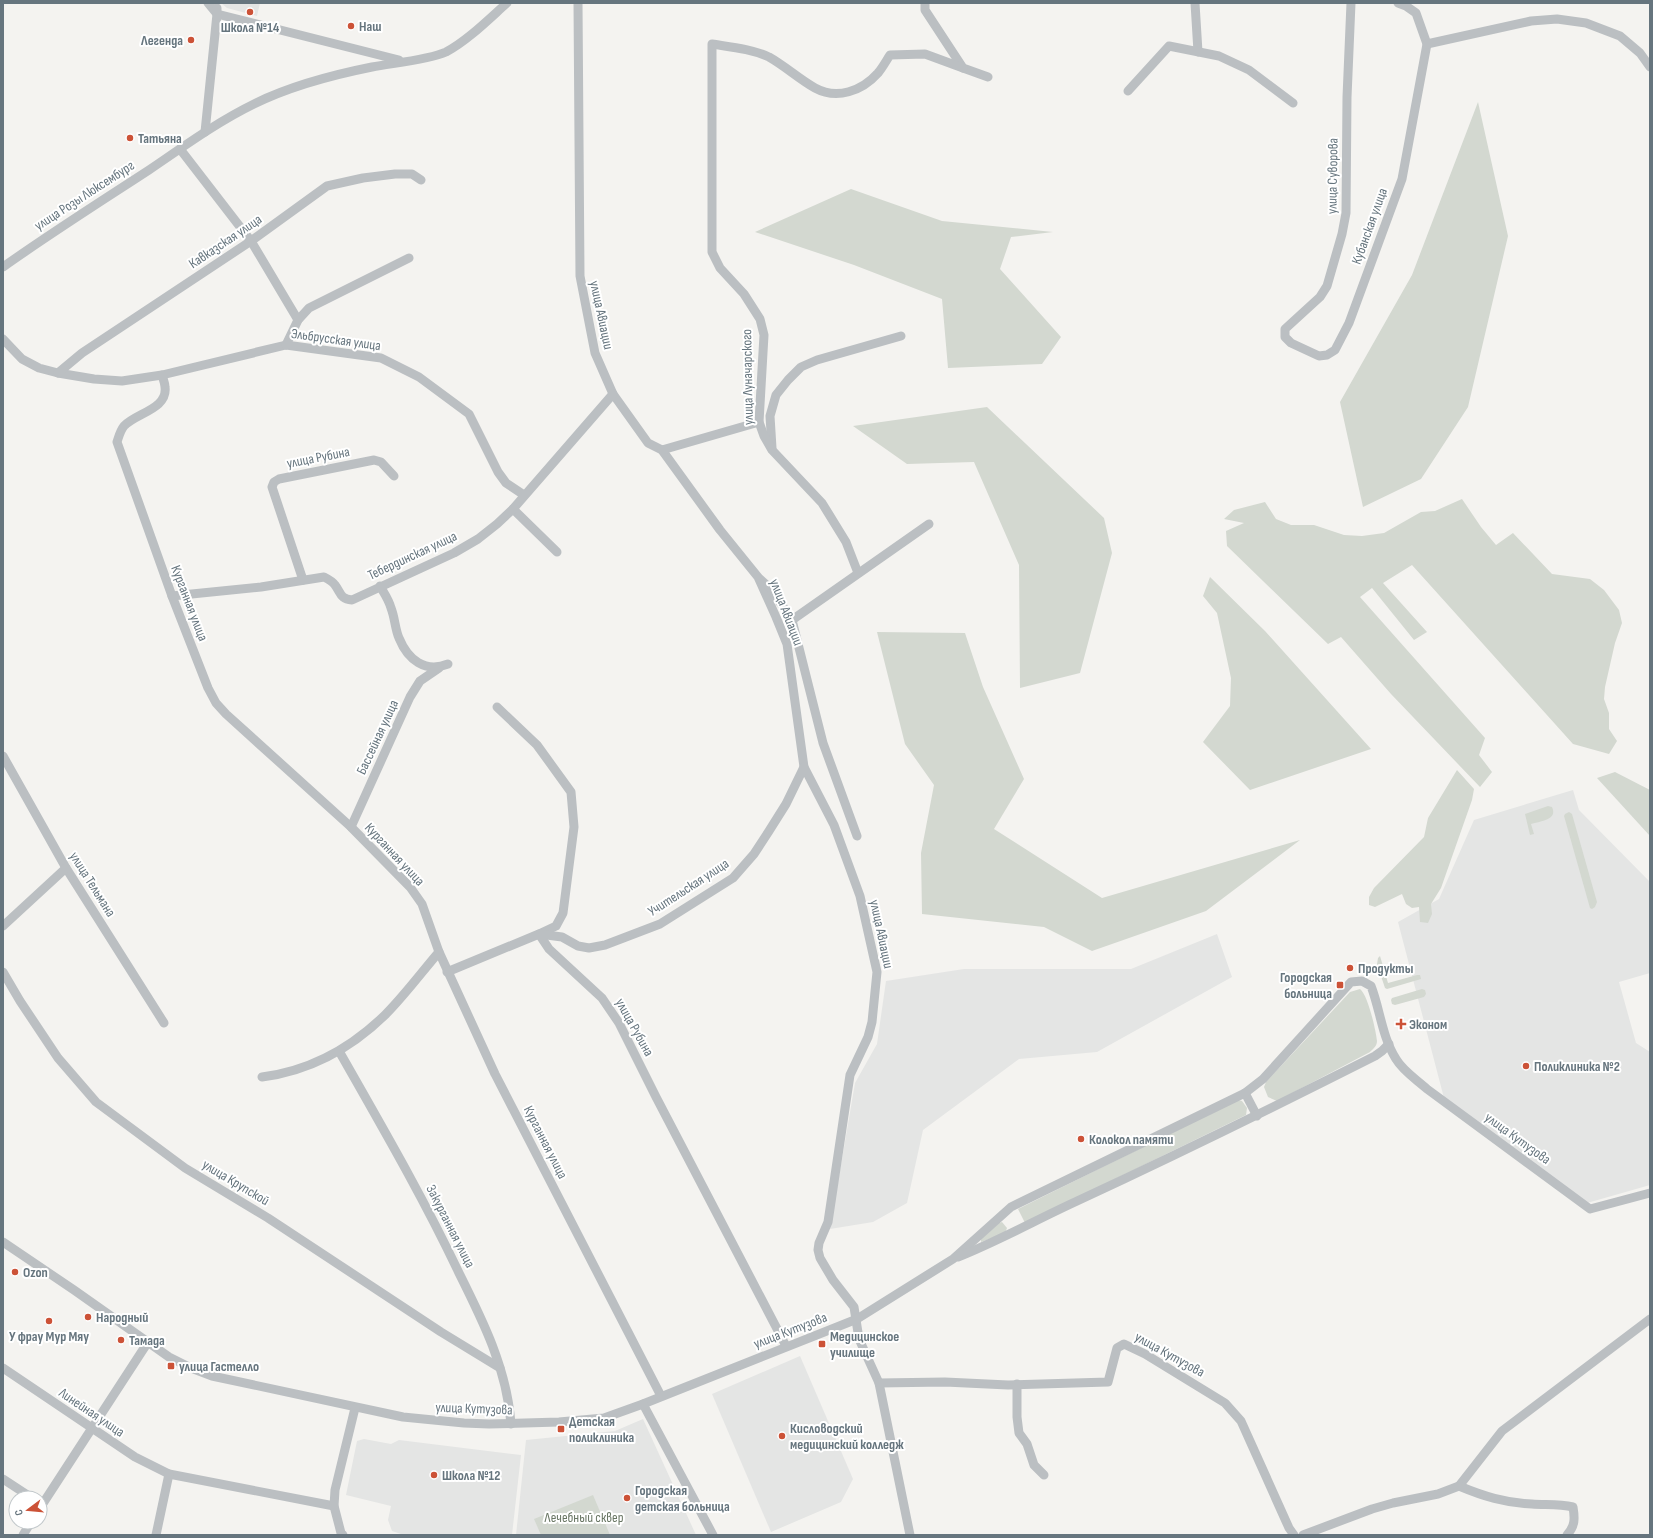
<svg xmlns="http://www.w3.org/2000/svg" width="1653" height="1538" viewBox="0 0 1653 1538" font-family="'Sofia Sans Condensed',sans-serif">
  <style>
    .built { fill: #e4e5e4 }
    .green { fill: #d3d8d0 }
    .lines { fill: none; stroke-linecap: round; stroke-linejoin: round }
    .minor { stroke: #bbbfc2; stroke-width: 9 }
    .poi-dot { fill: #cc5237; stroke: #fff; stroke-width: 1.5 }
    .labels { text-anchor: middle; stroke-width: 4; stroke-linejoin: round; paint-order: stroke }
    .poi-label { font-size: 14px; font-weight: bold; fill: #66757e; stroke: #fff; text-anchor: start }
    .street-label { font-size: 14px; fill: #66757e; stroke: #fff }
    .park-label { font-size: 14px; fill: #697664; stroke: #fff }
  </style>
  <rect width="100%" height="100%" fill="#f4f3f0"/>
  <g class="built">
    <path d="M221 3H260L257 16 227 8Z"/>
    <path d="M1573 790 1579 810 1650 882V973L1619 982 1636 1043 1650 1052V1185L1587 1203 1444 1098 1398 922 1439 899 1474 820Z"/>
    <path d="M1217 934 1232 977 1097 1052 1019 1059 923 1130 907 1203 873 1222 830 1229 855 1083 877 1044 886 981 964 969H1131Z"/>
    <path d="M800 1356 853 1479 841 1502 771 1532 712 1394Z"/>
    <path d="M643 1419 696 1535H516L526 1440 615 1431Z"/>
    <path d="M364 1439 391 1444 399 1440 521 1455 512 1535H404L392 1531 388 1520 391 1506 346 1495 357 1441Z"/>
  </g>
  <g class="green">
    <path d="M1478 102 1508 236 1468 407 1421 479 1363 507 1340 402 1412 275Z"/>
    <path d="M851 189 942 221 1053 232 1011 237 1000 269 1061 337 1042 364 948 368 942 299 854 265 755 232Z"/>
    <path d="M987 407 1104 518 1112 553 1080 673 1020 688 1019 565 974 462 907 464 853 426Z"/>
    <path d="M1462 499 1481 527 1496 545 1513 533 1552 574 1590 579 1604 590 1619 610 1622 623 1615 643 1605 687 1604 699 1609 713V729L1617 741 1609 754 1573 744 1412 565 1383 583 1427 632 1414 640 1372 588 1360 597 1485 738 1479 755 1492 772 1480 787 1391 694 1341 637 1328 644 1227 546 1226 531 1244 523 1224 519 1234 510 1265 502 1276 519 1291 525H1314L1344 535 1362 536 1384 533 1421 512 1435 511Z"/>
    <path d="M1210 577 1265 631 1371 749 1250 790 1203 742 1230 706 1231 678 1217 613 1203 596Z"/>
    <path d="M877 632 965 633 983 687 1024 779 994 829 1102 898 1300 840 1206 911 1092 951 1044 927 922 914 921 853 934 785 905 744Z"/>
    <path d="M1457 770 1474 789 1472 800 1441 888 1431 904 1432 914 1428 923 1420 922 1419 907 1412 908 1406 904 1402 894 1375 907 1369 905V897L1374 888 1424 837 1428 818Z"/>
    <path d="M1615 772 1650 790V836L1597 778Z"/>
    <path d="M1548 806 1552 807C1558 820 1541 821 1531 824L1534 834 1530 835 1525 814Z"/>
    <path d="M1569 812 1572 814 1597 902 1595 907 1592 909 1590 908 1564 816 1565 814Z"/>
    <path d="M1380 956 1388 983 1417 975H1420L1421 979 1387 989 1385 988 1377 964 1378 958Z"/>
    <path d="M1360 989C1368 995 1376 1031 1377 1041 1377 1046 1373 1049 1370 1052L1277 1101 1268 1097 1264 1087 1266 1082 1350 992Z"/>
    <path d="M1422 989 1425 990 1426 994 1424 997 1395 1005 1392 1004 1391 1000 1392 998Z"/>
    <path d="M1238 1100 1242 1101 1247 1108 1246 1115 1025 1223 1018 1209Z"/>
    <path d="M1002 1222 1007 1228 1005 1233 981 1242V1239L999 1223Z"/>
    <path d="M593 1495 610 1535H541L534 1519Z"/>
  </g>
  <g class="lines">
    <g class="minor">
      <path d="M208 3 217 14 399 60"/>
      <path d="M578 3 580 276 595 353 613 394 648 443 662 450 720 530 758 577 776 617 787 644 804 767 834 825 860 896 877 972 872 1022 868 1037 850 1075 828 1222 819 1243 818 1250 820 1258 833 1280 854 1307 859 1339 879 1383 910 1535"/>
      <path d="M925 3V10L963 68 988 77"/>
      <path d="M1195 3 1198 52"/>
      <path d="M1351 3 1347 97 1346 213 1342 234 1327 286 1320 297 1285 329V337L1291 343 1319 356 1327 355 1335 350 1349 323 1402 179 1427 44 1416 13 1406 6 1398 3"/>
      <path d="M1427 44 1531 21 1557 19 1586 23 1620 36 1640 53 1650 67"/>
      <path d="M1128 91 1169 46 1219 56 1249 70 1293 103"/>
      <path d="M205 132 217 14V8"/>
      <path d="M180 149 251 241 298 320"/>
      <path d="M3 267C51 233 100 202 149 170 183 147 217 122 254 104 290 86 332 75 372 67 393 63 428 60 446 52 467 41 489 19 507 3"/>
      <path d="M3 339 22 359 39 368 58 373 94 379 122 381 162 375 286 345 381 358 419 377 469 414 498 472 506 483 524 495"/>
      <path d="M286 345 298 320 309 308 409 258"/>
      <path d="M58 373 82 353 251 241 327 186 363 178 395 174H412L421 180"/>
      <path d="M162 375C163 379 165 383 165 387 168 409 136 413 124 426 120 431 119 436 117 442L172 596 208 688 216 703 226 714 351 827 410 887 422 904 439 952 495 1074 661 1396"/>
      <path d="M772 448 770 416 776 395 788 380 801 367 817 360 901 336"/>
      <path d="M662 450 759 422"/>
      <path d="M513 509 557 552"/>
      <path d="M858 573 846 542 822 503 772 450 764 436 759 422 764 335 760 319 744 294 720 268 712 252V44C731 47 752 49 769 57 785 66 799 79 815 88 837 100 862 91 878 73 883 67 886 61 890 55L925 54 963 68"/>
      <path d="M760 579 771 589 792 620 823 743 857 836"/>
      <path d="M303 580 272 487 274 482 279 479 374 460 381 462 394 476"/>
      <path d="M380 586C384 593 389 600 391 608 395 618 395 629 399 638 408 660 425 673 448 664"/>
      <path d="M172 596 261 587 324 577C328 579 333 582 335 585 341 593 340 599 352 600L454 553 478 539 497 524 513 509 613 394"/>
      <path d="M792 620 929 524"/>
      <path d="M497 707 537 745 571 792 574 827 563 913 556 926 539 934 549 949 602 998 619 1023 656 1097 786 1346"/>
      <path d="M3 756 66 868 164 1023"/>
      <path d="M351 827 410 697 420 681 439 668"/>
      <path d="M3 926 66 868"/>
      <path d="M3 972 20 1001 58 1058 96 1102 185 1168 268 1218 441 1332 500 1368"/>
      <path d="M447 972 539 934 562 937 578 946 589 948 605 945 660 924 733 878 754 854 769 831 786 804 804 767"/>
      <path d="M339 1051C381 1125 423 1197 459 1273 483 1321 507 1369 511 1424"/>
      <path d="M262 1077C309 1071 351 1048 385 1015 404 996 421 973 439 952"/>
      <path d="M1245 1093 1257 1116"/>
      <path d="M3 1242 74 1290 169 1357 191 1368 212 1376 403 1417 464 1423 489 1424 559 1422 604 1418 643 1404 857 1319 953 1259 1011 1207 1245 1093 1263 1079 1351 982 1362 981 1371 986C1380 1009 1382 1037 1396 1059 1403 1071 1416 1079 1427 1089L1590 1209 1650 1193"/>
      <path d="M958 1257C998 1241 1036 1220 1075 1202 1176 1155 1276 1106 1375 1056L1382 1051 1389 1044"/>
      <path d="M3 1368 135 1457 169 1474 334 1506"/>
      <path d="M879 1383 945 1382 1008 1385 1108 1382 1117 1348 1124 1344 1145 1354 1225 1403 1241 1421 1289 1528 1294 1535"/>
      <path d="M1017 1384V1417L1019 1433 1027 1444 1034 1465 1044 1475"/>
      <path d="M643 1404 713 1535"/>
      <path d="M3 1479 32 1498"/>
      <path d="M1459 1486 1502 1431 1650 1319"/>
      <path d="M40 1508 148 1342"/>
      <path d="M23 1535 31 1522"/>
      <path d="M156 1535 169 1474"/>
      <path d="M343 1535 341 1533 334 1506 335 1490 355 1408"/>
      <path d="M1303 1535 1372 1509 1393 1503 1438 1494 1459 1486C1483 1496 1505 1503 1532 1504 1546 1505 1559 1504 1573 1507 1575 1519 1575 1526 1567 1535"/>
    </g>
  </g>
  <g class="poi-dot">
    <circle cx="250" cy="12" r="4"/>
    <circle cx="351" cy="26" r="4"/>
    <circle cx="191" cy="40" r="4"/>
    <circle cx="130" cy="138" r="4"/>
    <circle cx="1350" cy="968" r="4"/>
    <rect x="1336" y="981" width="8" height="8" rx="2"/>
    <path d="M1399 1018h4v4h4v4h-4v4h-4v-4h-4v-4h4z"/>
    <circle cx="1526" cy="1066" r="4"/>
    <circle cx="1081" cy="1139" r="4"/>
    <circle cx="15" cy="1272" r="4"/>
    <circle cx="88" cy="1317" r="4"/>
    <circle cx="49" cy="1321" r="4"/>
    <circle cx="121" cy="1340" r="4"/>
    <rect x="818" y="1340" width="8" height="8" rx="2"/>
    <rect x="167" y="1362" width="8" height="8" rx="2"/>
    <rect x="557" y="1425" width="8" height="8" rx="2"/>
    <circle cx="782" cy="1436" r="4"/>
    <circle cx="434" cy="1475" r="4"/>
    <circle cx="627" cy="1498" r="4"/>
  </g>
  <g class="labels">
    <g class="poi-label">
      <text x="359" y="31">Наш</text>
      <text x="250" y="32" text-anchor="middle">Школа №14</text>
      <text x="183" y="45" text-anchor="end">Легенда</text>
      <text x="138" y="143">Татьяна</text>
      <text x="1358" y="973">Продукты</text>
      <text x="1332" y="982" text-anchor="end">Городская<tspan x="1332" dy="16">больница</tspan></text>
      <text x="1409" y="1029">Эконом</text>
      <text x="1534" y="1071">Поликлиника №2</text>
      <text x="1089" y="1144">Колокол памяти</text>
      <text x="23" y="1277">Ozon</text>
      <text x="96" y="1322">Народный</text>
      <text x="49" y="1341" text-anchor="middle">У фрау Мур Мяу</text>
      <text x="830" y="1341">Медицинское<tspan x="830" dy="16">училище</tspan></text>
      <text x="129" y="1345">Тамада</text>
      <text x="179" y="1371">улица Гастелло</text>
      <text x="569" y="1426">Детская<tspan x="569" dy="16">поликлиника</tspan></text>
      <text x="790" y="1433">Кисловодский<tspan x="790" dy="16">медицинский колледж</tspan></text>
      <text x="442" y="1480">Школа №12</text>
      <text x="635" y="1495">Городская<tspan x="635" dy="16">детская больница</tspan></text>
    </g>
    <g class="street-label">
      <text transform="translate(1332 176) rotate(-89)" y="5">улица Суворова</text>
      <text transform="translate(84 195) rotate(-33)" y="5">улица Розы Люксембург</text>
      <text transform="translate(1369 226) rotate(-70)" y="5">Кубанская улица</text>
      <text transform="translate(225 241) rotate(-34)" y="5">Кавказская улица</text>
      <text transform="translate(602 315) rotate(78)" y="5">улица Авиации</text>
      <text transform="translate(336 339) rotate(8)" y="5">Эльбрусская улица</text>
      <text transform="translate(747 377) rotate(-91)" y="5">улица Луначарского</text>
      <text transform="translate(318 457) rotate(-11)" y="5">улица Рубина</text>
      <text transform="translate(412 555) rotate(-25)" y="5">Тебердинская улица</text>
      <text transform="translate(190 603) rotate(69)" y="5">Курганная улица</text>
      <text transform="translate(787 612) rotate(69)" y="5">улица Авиации</text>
      <text transform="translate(377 737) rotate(-65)" y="5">Бассейная улица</text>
      <text transform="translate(395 854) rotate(47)" y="5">Курганная улица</text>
      <text transform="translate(93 884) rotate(58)" y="5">улица Тельмана</text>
      <text transform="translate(688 887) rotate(-33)" y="5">Учительская улица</text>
      <text transform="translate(882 934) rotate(78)" y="5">улица Авиации</text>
      <text transform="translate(635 1027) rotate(61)" y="5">улица Рубина</text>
      <text transform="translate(1518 1138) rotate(36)" y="5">улица Кутузова</text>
      <text transform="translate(546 1142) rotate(63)" y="5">Курганная улица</text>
      <text transform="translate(236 1182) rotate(31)" y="5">улица Крупской</text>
      <text transform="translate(451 1226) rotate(63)" y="5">Закурганная улица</text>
      <text transform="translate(790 1330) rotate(-21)" y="5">улица Кутузова</text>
      <text transform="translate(1170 1354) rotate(29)" y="5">улица Кутузова</text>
      <text transform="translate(474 1408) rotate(2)" y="5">улица Кутузова</text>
      <text transform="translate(92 1412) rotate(34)" y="5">Линейная улица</text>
    </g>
    <g class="park-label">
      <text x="584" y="1522">Лечебный сквер</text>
    </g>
  </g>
  <rect width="1653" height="1538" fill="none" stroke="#66757e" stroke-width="8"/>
  <g transform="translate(28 1510) rotate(254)"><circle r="19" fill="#ffffff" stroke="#c2c8cb"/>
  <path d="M0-3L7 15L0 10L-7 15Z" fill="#cc5237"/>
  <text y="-6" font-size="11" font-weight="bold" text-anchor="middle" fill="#66757e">С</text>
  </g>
</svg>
